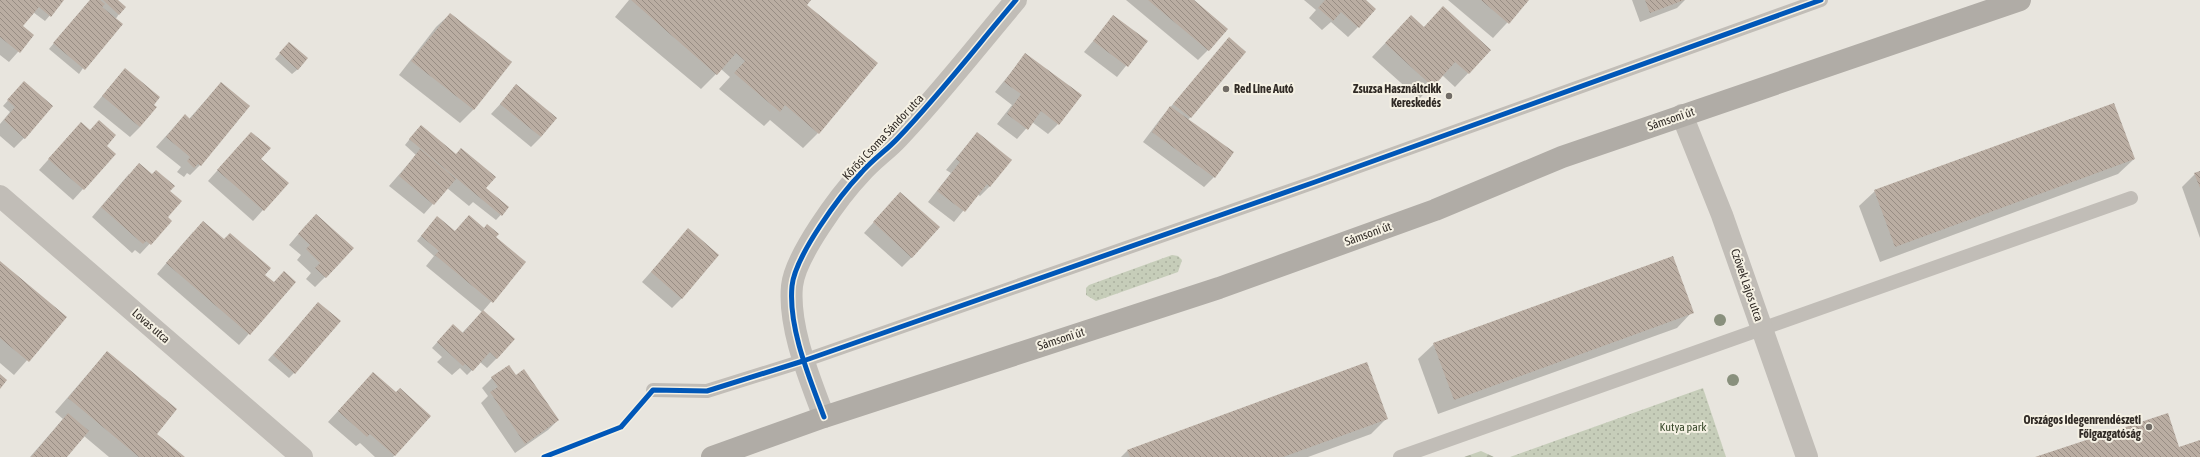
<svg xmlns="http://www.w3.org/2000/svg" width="2200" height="457" viewBox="0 0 2200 457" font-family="'Asap Condensed',sans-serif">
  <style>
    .grass { fill: url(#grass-dots) }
    .forest { fill: url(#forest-firs) }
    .shadow { fill: #0003 }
    .building { fill: url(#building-back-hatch) }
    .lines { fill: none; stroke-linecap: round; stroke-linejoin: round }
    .service { stroke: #c1bdb7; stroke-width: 14 }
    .minor { stroke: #c1bdb7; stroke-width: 22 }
    .primary { stroke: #b0aca6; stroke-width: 22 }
    .cycleway-casing { stroke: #f5f1e4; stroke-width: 8 }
    .cycleway { stroke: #0057b8; stroke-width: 5 }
    .tree { fill: #89907d }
    .poi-dot { fill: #716c66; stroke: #f5f1e4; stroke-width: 1.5 }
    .labels { text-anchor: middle; stroke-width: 4; stroke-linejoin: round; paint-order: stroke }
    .poi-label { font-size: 12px; font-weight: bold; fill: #312b26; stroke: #f5f1e4; text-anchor: end }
    .street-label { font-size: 12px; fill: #312b26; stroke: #f5f1e4 }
    .park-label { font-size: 12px; fill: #3b4b2d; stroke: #f5f1e4 }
  </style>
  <defs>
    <pattern id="grass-dots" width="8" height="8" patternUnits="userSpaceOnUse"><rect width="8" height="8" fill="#c6cdb9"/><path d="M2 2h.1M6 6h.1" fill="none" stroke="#abb09f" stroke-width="1.8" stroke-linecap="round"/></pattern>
    <pattern id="forest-firs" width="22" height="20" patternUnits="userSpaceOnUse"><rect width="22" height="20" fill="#c6cdb9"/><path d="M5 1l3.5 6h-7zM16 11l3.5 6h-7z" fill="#abb09f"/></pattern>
    <pattern id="building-back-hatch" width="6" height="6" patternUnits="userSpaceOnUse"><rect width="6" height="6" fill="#baada2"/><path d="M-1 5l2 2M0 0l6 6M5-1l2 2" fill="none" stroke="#988d84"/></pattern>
  </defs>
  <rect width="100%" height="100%" fill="#e8e5de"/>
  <g class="grass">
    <path d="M1172 255 1178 256 1182 260 1178 272 1096 301 1086 295V288L1089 285Z"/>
    <path d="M1703 388 1726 457H1510Z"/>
  </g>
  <path class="forest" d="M1481 451 1494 457H1464Z"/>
  <g class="shadow">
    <path d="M0 0H63L45 21 33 12 22 26 33 35 9 62 0 55Z"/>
    <path d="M90 0H116L119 14 79 74 49 49Z"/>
    <path d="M629 0H810L806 5 818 133 803 148 770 120 764 126 719 89 730 77 721 69 701 89 615 17Z"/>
    <path d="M1126 0H1192L1208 50 1198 60Z"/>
    <path d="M1304 0H1364L1358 27 1348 37 1331 22 1322 30 1309 18 1316 10Z"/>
    <path d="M1448 0H1528L1493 38Z"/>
    <path d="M1632 0H1685L1677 8 1640 22Z"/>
    <path d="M450 14 511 62 473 110 460 123 399 75 436 27Z"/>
    <path d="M1411 16 1424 28 1490 50 1455 87 1442 75 1419 99 1372 57Z"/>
    <path d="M1113 17 1146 41 1117 77 1084 52Z"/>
    <path d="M1229 39 1245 52 1188 120 1214 177 1204 187 1143 142 1161 118Z"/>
    <path d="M284 49 298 69 292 74 275 59Z"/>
    <path d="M1025 55 1058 124 1048 134 1032 122 1017 139 997 124 1012 105 995 92Z"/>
    <path d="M125 69 140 127 130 137 93 107Z"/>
    <path d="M221 83 200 165 190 175 187 173 184 177 177 172 181 167 156 147 185 115 189 119Z"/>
    <path d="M517 86 541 137 531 147 491 114Z"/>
    <path d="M19 88 24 138 14 148 0 136V124L10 112 3 106Z"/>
    <path d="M81 123 115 154 73 200 39 170Z"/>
    <path d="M416 131 456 155 485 188 508 207 496 220 473 202 469 206 447 188 424 214 389 186 416 155 405 145Z"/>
    <path d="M977 133 990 186 980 196 977 194 954 222 928 202 951 173 946 170Z"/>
    <path d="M232 154 260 159 287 183 253 221 208 181Z"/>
    <path d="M2134 159 2118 174 1880 262 1859 206 1875 191Z"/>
    <path d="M2200 172V238L2182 187 2195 174Z"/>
    <path d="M129 174 169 191 167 217 171 221 140 254 135 250 132 253 92 217Z"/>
    <path d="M890 204 912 257 902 267 864 233Z"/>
    <path d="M469 216 525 262 483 311 497 358 487 368 480 362 467 375 460 368 452 375 437 362 442 357 432 348 448 330 462 333 482 312 426 266 434 256 417 241 432 223 454 232Z"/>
    <path d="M306 225 325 277 315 287 306 279 311 273 297 260 301 255 289 245Z"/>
    <path d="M688 230 682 298 672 308 642 282Z"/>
    <path d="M193 232 264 275 286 292 239 345 157 274Z"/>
    <path d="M0 262 65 317 14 375 0 363Z"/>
    <path d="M313 309 294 373 289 378 268 360Z"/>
    <path d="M1692 312 1677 328 1438 414 1418 359 1434 344Z"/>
    <path d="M107 352 155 434 183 457H109L84 436 66 457H30L63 419 55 412Z"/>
    <path d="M373 373 396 393 430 416 393 457H375L360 443 356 446 328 422Z"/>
    <path d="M516 376 558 420 548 430 515 453 481 403 488 396 482 388 492 378Z"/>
    <path d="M1386 419 1371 434 1308 457H1121L1127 451Z"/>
  </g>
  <g class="building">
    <path d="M0 0H64L51 17 39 7 23 26 34 35 20 53 0 37Z"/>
    <path d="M90 0H100L105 4 102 7 123 24 85 70 53 43Z"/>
    <path d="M103 0H118L126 7 119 15Z"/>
    <path d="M631 0H811L807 5 878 63 819 134 785 105 780 112 734 73 745 61 736 53 717 75Z"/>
    <path d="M1148 0H1194L1228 29 1209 51Z"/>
    <path d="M1325 0H1366L1376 9 1359 28 1341 12 1333 21 1318 8Z"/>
    <path d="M1481 0H1529L1509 24Z"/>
    <path d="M1645 0H1684L1650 13Z"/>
    <path d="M1443 6 1491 50 1469 74 1455 62 1433 87 1385 43 1411 15 1424 27Z"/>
    <path d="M450 13 512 62 474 110 411 61Z"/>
    <path d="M1113 15 1148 41 1128 67 1093 41Z"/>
    <path d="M1229 37 1246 52 1191 118 1173 104Z"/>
    <path d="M289 42 308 58 298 70 279 53Z"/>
    <path d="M1025 53 1082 95 1059 125 1041 111 1028 130 1007 114 1021 94 1004 82Z"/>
    <path d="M125 68 160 97 154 105 157 107 140 127 102 96Z"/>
    <path d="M24 81 53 106 25 139 4 120 15 107 7 100Z"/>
    <path d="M221 82 250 106 201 166 198 164 194 168 187 161 190 157 166 137 185 114 190 119Z"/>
    <path d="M516 84 557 118 541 137 500 104Z"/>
    <path d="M2114 103 2135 159 1895 247 1874 190Z"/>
    <path d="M1170 106 1234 152 1215 178 1152 132Z"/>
    <path d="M99 120 116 135 107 146 116 154 84 190 48 159 81 122 90 130Z"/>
    <path d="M421 125 456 154 461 148 496 177 486 188 509 207 502 216 409 139Z"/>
    <path d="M251 132 271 148 261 159 289 183 264 211 217 170Z"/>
    <path d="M977 132 1012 160 990 187 987 184 965 212 937 191 960 162 956 159Z"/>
    <path d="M420 149 456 179 434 205 399 176Z"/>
    <path d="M139 163 152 174 156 170 175 186 170 191 182 201 168 217 172 221 151 245 146 241 143 244 101 207Z"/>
    <path d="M2200 171V188L2194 173Z"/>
    <path d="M900 192 940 227 912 258 873 222Z"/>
    <path d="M316 214 354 248 326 278 315 268 320 263 306 249 310 245 298 234Z"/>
    <path d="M469 215 484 228 487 224 499 234 496 237 526 262 493 303 435 255 439 251 421 236 437 216 455 231Z"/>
    <path d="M203 221 224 239 230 233 271 268 265 275 274 282 284 271 296 282 250 335 166 263Z"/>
    <path d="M688 228 719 255 682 299 651 272Z"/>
    <path d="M1673 256 1694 313 1454 400 1433 343Z"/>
    <path d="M0 261 67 317 29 362 0 338Z"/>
    <path d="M318 302 341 321 295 374 273 355Z"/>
    <path d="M483 310 515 339 497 359 490 352 473 371 465 364 463 366 437 342 453 324 463 333Z"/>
    <path d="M107 351 177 409 157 434 185 457H139L68 398Z"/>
    <path d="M1367 362 1388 419 1283 457H1130L1127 450Z"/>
    <path d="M509 365 516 375 524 369 559 420 525 444 490 392 498 387 491 377Z"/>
    <path d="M373 372 396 392 400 388 431 416 395 456 370 434 367 437 338 411Z"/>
    <path d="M0 374 7 380 0 389Z"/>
    <path d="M68 413 89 431 67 457H31Z"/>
    <path d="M2168 413 2179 447 2200 440V457H2035Z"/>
  </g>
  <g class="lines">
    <g class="service">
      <path d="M653 390 707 391 803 361 1315 182 1821 0"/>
      <path d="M1400 457 2131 198"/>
    </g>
    <g class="minor">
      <path d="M1682 115 1722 215 1807 457"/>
      <path d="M0 196 302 457"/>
      <path d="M824 417C810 379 788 328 792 286 795 256 840 195 861 173 872 160 887 150 898 138 940 94 977 46 1016 0"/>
    </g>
    <path class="primary" d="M712 457 824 417 1219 288 1435 210 1562 157 2020 0"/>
    <g class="cycleway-casing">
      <g id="cycleway">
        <path d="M824 417C810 379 788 328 792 286 795 256 840 195 861 173 872 160 887 150 898 138 940 94 977 46 1016 0"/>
        <path d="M544 457 621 427 653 390 707 391 803 361 1315 182 1821 0"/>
      </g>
    </g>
    <use href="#cycleway" class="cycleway"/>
  </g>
  <g class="tree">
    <circle cx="1720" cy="320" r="6"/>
    <circle cx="1733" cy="380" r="6"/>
  </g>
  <g class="poi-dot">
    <circle cx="1226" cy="89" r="4"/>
    <circle cx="1449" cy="96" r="4"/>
    <circle cx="2149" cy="427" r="4"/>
  </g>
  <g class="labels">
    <g class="poi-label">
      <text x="1234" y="93" text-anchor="start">Red Line Autó</text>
      <text x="1441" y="93">Zsuzsa Használtcikk<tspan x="1441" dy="14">Kereskedés</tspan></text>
      <text x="2141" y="424">Országos Idegenrendészeti<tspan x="2141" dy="14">Főigazgatóság</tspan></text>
    </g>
    <g class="street-label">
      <text transform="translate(1671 119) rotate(-19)" y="4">Sámsoni út</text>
      <text transform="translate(883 137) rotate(-47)" y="4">Kőrösi Csoma Sándor utca</text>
      <text transform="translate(1368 234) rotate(-20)" y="4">Sámsoni út</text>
      <text transform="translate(1747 285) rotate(71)" y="4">Czövek Lajos utca</text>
      <text transform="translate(151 326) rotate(41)" y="4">Lovas utca</text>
      <text transform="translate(1061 339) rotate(-18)" y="4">Sámsoni út</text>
    </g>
    <g class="park-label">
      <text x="1683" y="431">Kutya park</text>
    </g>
  </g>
</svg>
